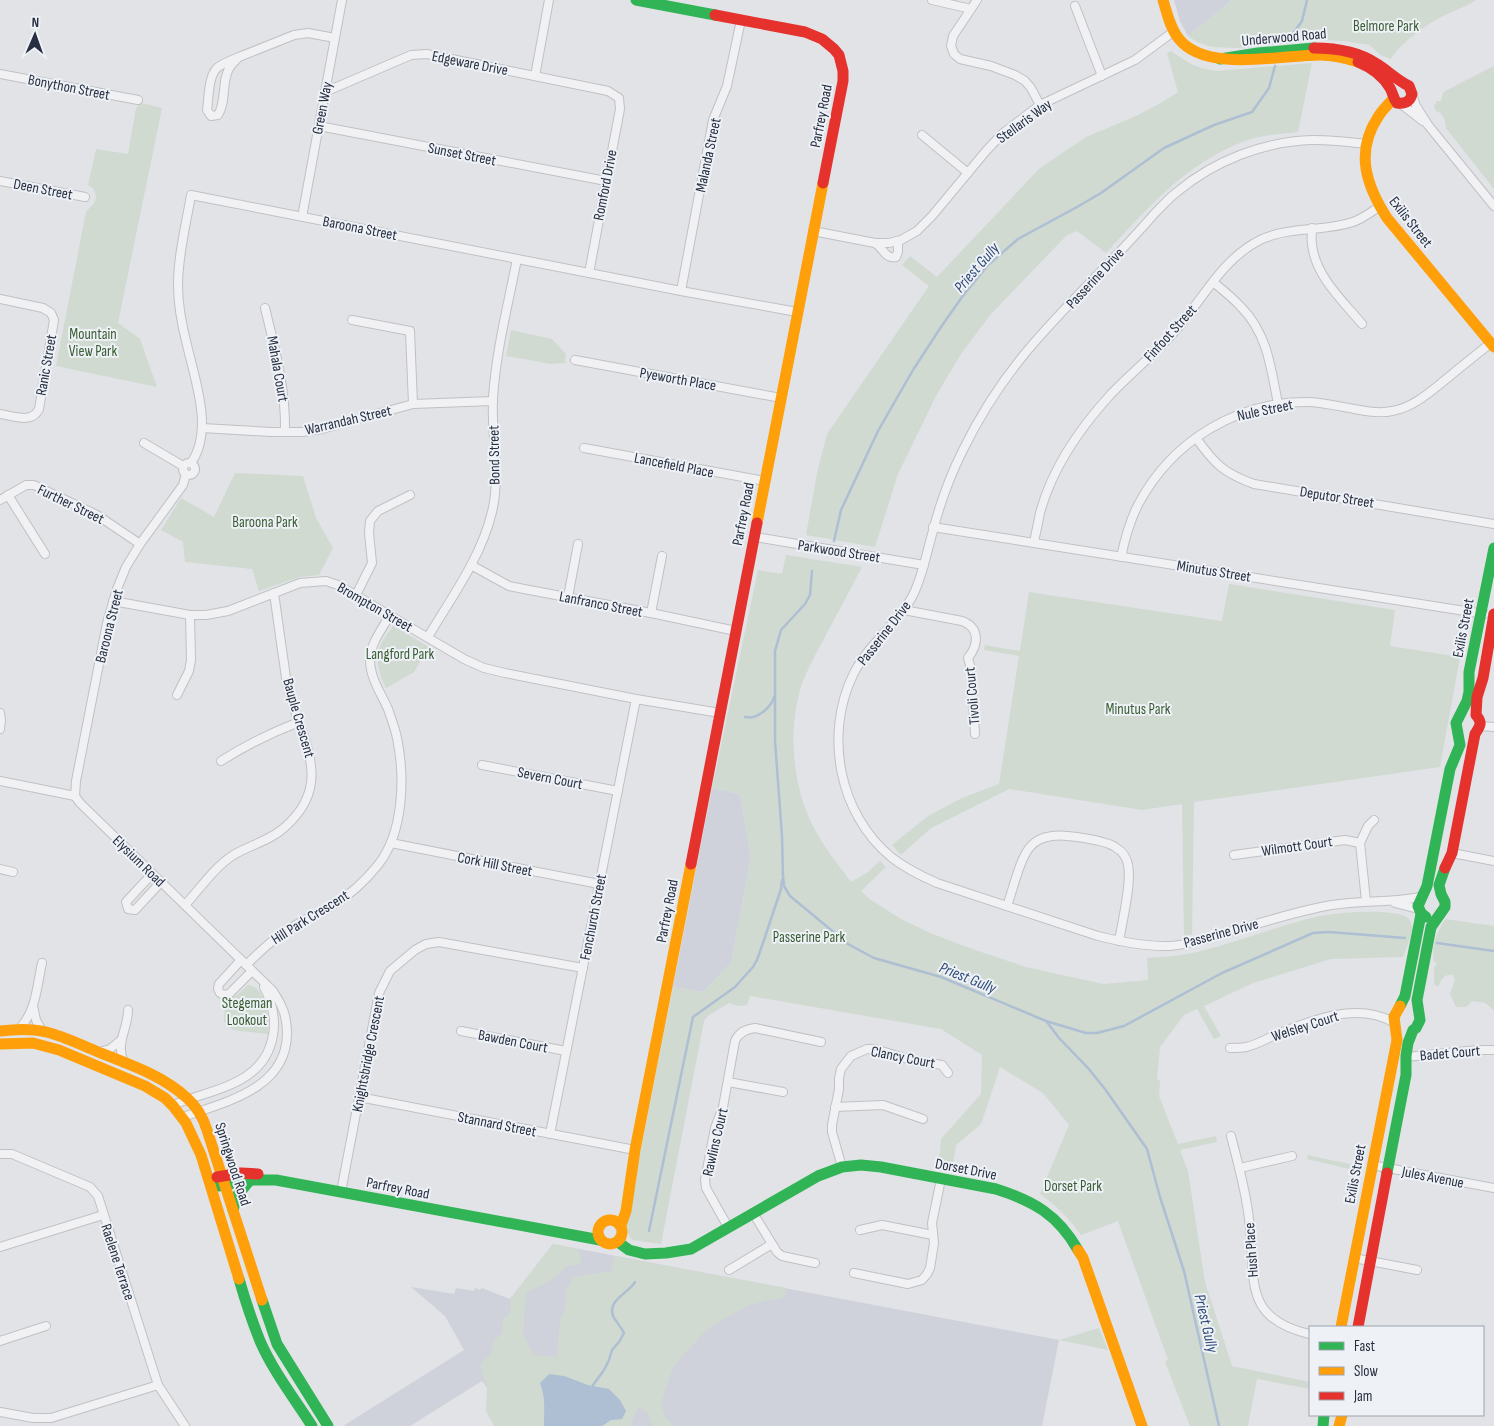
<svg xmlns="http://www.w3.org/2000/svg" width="1494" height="1426" viewBox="0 0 1494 1426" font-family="'Sofia Sans Condensed',sans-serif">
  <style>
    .built { fill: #cfd2da }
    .green { fill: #d0dad1 }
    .water { fill: #aebed3 }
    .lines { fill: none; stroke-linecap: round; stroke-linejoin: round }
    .stream { stroke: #aebed3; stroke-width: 2.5 }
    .street-casing { stroke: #bfc1c5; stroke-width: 10 }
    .street { stroke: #f1f1f3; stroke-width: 8 }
    .fast { stroke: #30b455; stroke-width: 11 }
    .slow { stroke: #ff9f0a; stroke-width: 11 }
    .jam { stroke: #e5322d; stroke-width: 11 }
    .labels { text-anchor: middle; stroke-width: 4; stroke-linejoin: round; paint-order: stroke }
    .park-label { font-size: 15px; fill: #395d33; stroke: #eef1f6 }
    .street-label { font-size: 15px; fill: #272f41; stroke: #eef1f6 }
    .water-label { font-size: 16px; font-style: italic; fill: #2f4b77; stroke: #eef1f6 }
  </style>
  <rect width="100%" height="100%" fill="#e1e3e7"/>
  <g class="built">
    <path d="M1174 0H1232L1188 36 1180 21Z"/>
    <path d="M712 788 740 794 751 857 731 963 703 992 673 987Z"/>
    <path d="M553 1244 1059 1340 1042 1426H516L482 1381 410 1426H343L464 1350 445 1316 411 1287 454 1294 456 1288 474 1291 475 1288 480 1290 482 1288 510 1299Z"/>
  </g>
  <g class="green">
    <path d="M1232 0H1477C1465 7 1453 11 1441 17 1427 24 1398 45 1391 59L1380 55 1370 45 1344 41 1319 40 1236 48 1212 47 1197 42 1188 36Z"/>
    <path d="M1171 51C1189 63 1194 68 1217 71L1312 63 1298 132C1280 134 1259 135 1242 142 1183 166 1148 208 1106 253L1077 231 1067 235 990 315 961 354 937 394 898 474 875 547 806 535 817 473 827 434 929 286 902 265 910 256 937 277 1039 169 1086 137 1134 117 1159 104 1178 92 1167 53Z"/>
    <path d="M1494 66V189L1446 128C1445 119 1444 114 1436 111L1434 106 1437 101H1441L1443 93 1445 91Z"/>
    <path d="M141 103 162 108 118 323 140 339 157 387 56 366 86 212 95 202 96 195 93 188 88 185 96 149 128 154 136 108Z"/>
    <path d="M511 330 552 339 566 354 565 363 551 364 506 356Z"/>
    <path d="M235 473 303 476 316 518 333 548 319 575 300 577 259 591 252 569 185 562 183 542 161 530 181 498 214 517Z"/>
    <path d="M786 555 862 567C850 590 838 612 826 635 817 652 807 669 801 687 788 730 792 781 811 822 821 844 837 863 851 882L868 872 880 861 886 867 861 891 871 900 901 919 930 933 978 951 1026 967 1103 984 1148 980 1147 958C1164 957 1180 956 1197 952 1234 943 1270 929 1307 919 1331 913 1357 911 1382 912 1390 913 1402 913 1408 918 1418 927 1406 947 1403 957L1331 959 1253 983 1204 1006 1221 1036 1214 1039 1197 1009 1184 1015 1160 1047 1157 1080H1160L1159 1096 1178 1144 1216 1136 1217 1142 1180 1150 1188 1171 1205 1282 1232 1366 1310 1382V1389L1257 1379 1248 1426H1190L1165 1362 1168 1360 1118 1221 1081 1235C1069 1218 1057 1206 1040 1194L1069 1125 1043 1093 1000 1067 981 1124 956 1145 952 1171 936 1168 940 1153 941 1139 981 1094 982 1055 941 1029 750 996 747 1005 738 1006 729 1003 709 1015 704 1021 661 1244 632 1240 626 1230V1225L673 987 703 992 731 963 751 857 740 794 712 788 758 570 782 574Z"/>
    <path d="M1229 584 1395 610 1390 646 1460 657 1440 767 1194 802 1192 934 1184 936 1182 804 1142 810 1009 789 931 828 901 855 892 845 928 816 962 798 999 784 1019 656 984 650 985 645 1020 651 1029 592 1222 621Z"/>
    <path d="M393 626 429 647 414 672 386 688C380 676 374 659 380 646 383 639 389 632 393 626Z"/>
    <path d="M1445 919 1494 926V1010L1485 1003 1472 1001 1466 1007H1456L1450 994 1455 980 1453 975C1444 974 1442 979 1438 987L1434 984V968L1437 963 1434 962C1431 946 1437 933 1445 919Z"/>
    <path d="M248 985C268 988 268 1018 268 1034L233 1030 224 1022 225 1001 237 995Z"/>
    <path d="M1308 1155 1363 1167 1362 1172 1307 1159Z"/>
    <path d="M553 1244 578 1249 581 1257V1264L567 1266C555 1278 544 1285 528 1291L526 1295 523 1334 534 1355 557 1357 560 1320 565 1309 566 1290 574 1277 612 1271 614 1256 786 1288V1294L781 1299 767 1300 747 1306 707 1329 673 1367 661 1403 665 1417 675 1426H653L648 1414 638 1406 630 1426H602L611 1420 622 1419 620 1400 609 1389 588 1385 564 1376 540 1383C546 1399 544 1409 544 1426H494L486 1411 487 1387 480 1364 491 1354 494 1341 502 1333 503 1319 511 1312 510 1299Z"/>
    <path d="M1099 1328 1108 1350 1059 1340Z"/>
  </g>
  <path class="water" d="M549 1374 564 1376 588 1385 609 1389 620 1400 626 1411 622 1419 611 1420 602 1426H544C544 1409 546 1399 540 1383Z"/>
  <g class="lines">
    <g class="stream">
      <path d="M1287 42 1302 21 1307 0"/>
      <path d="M834 541 841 510 878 431 913 370 941 327 962 297 988 265 1018 239 1077 207 1101 193 1164 148 1214 125 1252 112 1269 88 1275 66"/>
      <path d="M812 571 810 595 805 604 781 630 775 651V741L782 836 783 876 784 886 790 896 848 944 874 958 941 977 1046 1021 1086 1033H1097L1124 1026 1222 973 1313 933 1329 932 1405 938"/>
      <path d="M745 717C748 717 751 718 753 717 762 715 772 705 774 697"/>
      <path d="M1437 943 1494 951"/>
      <path d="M1047 1022 1059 1038 1088 1068 1105 1089 1147 1149 1160 1197 1184 1271 1219 1426"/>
      <path d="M649 1231 693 1017 735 987 753 967 757 960 764 940 781 889 782 880"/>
      <path d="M593 1385 604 1370 609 1360 612 1350 619 1342 624 1333C621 1327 615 1320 613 1316 607 1300 629 1293 635 1282"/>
    </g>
    <g class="street-casing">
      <g id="street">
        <path d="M932 0 971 9"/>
        <path d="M977 0 953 36 951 46 954 54 960 59 991 66 1015 75 1025 81 1031 88 1040 105"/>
        <path d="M1075 6 1102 76"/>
        <path d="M239 57C236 60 232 63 230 67 221 80 227 101 218 115L211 116 207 110C209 98 208 77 217 68 223 63 232 60 239 57Z"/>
        <path d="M239 57 294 35 308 33 335 38"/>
        <path d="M0 74 138 100"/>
        <path d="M535 76 549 0"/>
        <path d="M325 92 411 55 427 54 608 91 619 98 620 109 589 273"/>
        <path d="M1412 94 1416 106 1428 125 1494 206"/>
        <path d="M1401 104 1423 121"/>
        <path d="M319 126 606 181"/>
        <path d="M922 135 968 173"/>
        <path d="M1366 144C1349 142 1331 140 1313 140 1264 141 1214 161 1177 192 1169 198 1162 206 1155 213 1114 261 1067 303 1027 351 1002 381 980 415 963 450 950 476 940 503 933 531 927 551 923 574 914 593 900 623 868 643 853 675 824 735 839 814 891 857 905 868 921 876 937 883L1098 936C1122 942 1146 947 1170 946 1189 945 1207 938 1226 933 1261 923 1296 911 1332 905 1361 900 1391 903 1420 897"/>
        <path d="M0 181 85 197"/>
        <path d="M302 217 342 0"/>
        <path d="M1312 228C1312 233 1311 239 1312 244 1315 276 1343 301 1362 324"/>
        <path d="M813 231 875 243H889L901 240 917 231 932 216 986 151 1002 134 1023 118 1040 105 1135 60 1173 32"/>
        <path d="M875 243C884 249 885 259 896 257L898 252V241"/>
        <path d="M1213 282C1223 290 1233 298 1242 308 1268 335 1271 369 1278 404"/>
        <path d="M681 291 713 120 727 86 741 20"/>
        <path d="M0 299 43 308 51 313 54 320 39 409C32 424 14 416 0 414"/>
        <path d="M265 308C275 349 286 389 285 432"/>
        <path d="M352 320 410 331 413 404"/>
        <path d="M575 360 781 398"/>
        <path d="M202 428 271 432H303L322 429 413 404 493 401"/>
        <path d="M1196 438C1214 463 1223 473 1254 484L1494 524"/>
        <path d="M144 443 183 466"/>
        <path d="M584 448 765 481"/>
        <circle cx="189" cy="469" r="6"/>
        <path d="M191 463C214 431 195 380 187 345 182 326 178 306 178 285 178 255 186 225 191 195L681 291 797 312"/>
        <path d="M8 495 45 554"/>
        <path d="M0 500 26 485H34L97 515 140 544"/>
        <path d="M933 527 1484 614"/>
        <path d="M755 537 924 565"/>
        <path d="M1034 542C1036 533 1038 523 1040 513 1052 468 1080 428 1111 394 1132 372 1156 353 1176 330 1203 299 1222 259 1260 240 1290 226 1323 232 1353 222 1362 219 1371 212 1379 207"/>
        <path d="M1121 557C1125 538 1130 520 1139 503 1173 440 1238 401 1310 402 1335 403 1370 416 1392 411 1415 407 1432 390 1450 376 1463 365 1477 354 1491 343"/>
        <path d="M471 565 509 586 524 589 651 613 736 631"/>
        <path d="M356 595 372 563 369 533 370 521 378 511 410 495"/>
        <path d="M568 597 578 544"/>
        <path d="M113 601 190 615H206L228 611 300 583 326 581 338 585 464 659 484 668 505 673 636 699 720 713"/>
        <path d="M904 610 962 621C980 628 979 644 968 658L971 669 975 734"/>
        <path d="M651 613 662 556"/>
        <path d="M428 637C451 598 481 558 492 512 501 475 491 436 493 398 496 351 508 305 517 259"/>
        <path d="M177 695 189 671 191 660 190 615"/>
        <path d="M0 713 1 720 0 729"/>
        <path d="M1480 726 1494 727"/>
        <path d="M221 761C248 744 270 733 299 722"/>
        <path d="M482 765 618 791"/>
        <path d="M0 781 75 796 80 803 272 990C282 1004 287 1016 287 1033 287 1089 225 1102 183 1117"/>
        <path d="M75 796 76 781 107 623 117 589 126 567 140 544 183 485 186 474"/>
        <path d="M391 843 599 884"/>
        <path d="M1452 853 1494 861"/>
        <path d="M1234 855 1345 840 1360 843"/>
        <path d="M0 869 13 872"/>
        <path d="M152 874 126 902 128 909 135 910 161 882"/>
        <path d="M1366 901 1360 843 1368 826 1374 820"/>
        <path d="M1395 903 1418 909"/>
        <path d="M185 905C200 889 215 866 235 854 251 845 271 840 285 827 336 782 300 739 288 687 285 677 285 667 283 657 280 636 277 614 274 593"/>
        <path d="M1007 906C1013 890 1020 857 1031 846 1036 840 1045 837 1052 836 1064 834 1105 840 1115 847 1122 851 1127 858 1128 865 1132 882 1122 923 1119 941"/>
        <path d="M241 960 219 984 218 989 220 993 224 995 229 994 252 971"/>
        <path d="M246 965C258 954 269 942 283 933 298 922 317 915 333 905 350 895 365 881 378 865 404 832 405 777 397 738 395 728 391 718 388 709 381 693 370 678 370 660 370 644 382 629 390 615"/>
        <path d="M33 1006 36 1020 42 1031"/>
        <path d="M19 1029C36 1012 37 986 42 963"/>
        <path d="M461 1031 566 1051"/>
        <path d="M1230 1048C1236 1048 1241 1048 1246 1047 1256 1045 1266 1039 1275 1035 1312 1020 1357 1001 1395 1023"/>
        <path d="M99 1052 110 1049 121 1040"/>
        <path d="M1406 1057 1478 1050H1494"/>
        <path d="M124 1063C115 1042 128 1030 128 1010"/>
        <path d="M728 1082 783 1092"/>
        <path d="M359 1097 635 1150"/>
        <path d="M173 1105C212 1089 265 1085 273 1035 276 1018 272 1002 264 987"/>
        <path d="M835 1107 883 1105 923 1119"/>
        <path d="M550 1134 636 699"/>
        <path d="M1231 1136C1238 1164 1246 1191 1249 1219 1257 1275 1239 1318 1310 1334"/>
        <path d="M0 1154H12L90 1187 98 1196 158 1385 185 1426"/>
        <path d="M1372 1165 1494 1188"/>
        <path d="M842 1167 832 1132V1125L839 1089V1078L841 1069 851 1056 867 1049H875L911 1060 942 1065 948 1073"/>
        <path d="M1240 1168 1292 1156"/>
        <path d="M341 1192 379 993 390 971 415 950 426 944 439 942 583 968"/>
        <path d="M753 1213 777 1252 782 1256 815 1263"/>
        <path d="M728 1227 706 1188 705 1180 715 1128 723 1107 735 1041C739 1032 746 1029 755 1028L821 1042"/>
        <path d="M860 1230 882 1225 933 1235"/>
        <path d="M0 1247 103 1215"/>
        <path d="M1354 1258 1417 1270"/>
        <path d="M729 1270 772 1244"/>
        <path d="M854 1273 908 1284 922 1280 927 1274 930 1268 934 1243 932 1223 941 1179"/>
        <path d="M0 1341 46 1326"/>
        <path d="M0 1412 33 1418H51L158 1385"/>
      </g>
    </g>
    <use href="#street" class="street"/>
    <g class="fast">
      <path d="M636 0 715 15"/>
      <path d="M1220 59 1258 53 1314 48"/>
      <path d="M1426 917 1421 913 1418 906 1427 886 1450 769 1460 745 1456 723 1467 701 1469 692V672L1494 548"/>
      <path d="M1400 1006 1405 996 1421 914"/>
      <path d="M1387 1173 1406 1075V1056L1408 1043 1413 1030 1416 1028 1420 1020 1417 1000 1431 927 1445 907V902L1441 894 1439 885 1445 868"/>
      <path d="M218 1186 250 1180H276L600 1240"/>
      <path d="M233 1210 237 1196 250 1180"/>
      <path d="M618 1242 629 1250 645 1254 666 1253 691 1249 818 1176 842 1167 861 1165 881 1167 996 1189C1034 1201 1058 1215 1078 1250"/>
      <path d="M239 1279C245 1300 252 1321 260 1341 273 1371 294 1398 312 1426"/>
      <path d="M262 1300 277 1344 328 1426"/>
      <path d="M1323 1426 1324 1415"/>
    </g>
    <g class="slow">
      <path d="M1163 0C1167 13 1170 28 1179 39 1206 73 1281 55 1320 55 1333 55 1346 58 1358 62"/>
      <path d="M1393 99C1388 105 1382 110 1378 117 1355 152 1366 185 1387 218L1494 347"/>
      <path d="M757 523 823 183"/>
      <path d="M0 1031C15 1029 30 1028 46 1032 63 1036 79 1044 96 1051 127 1064 161 1074 187 1098 197 1107 203 1117 207 1130L262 1300"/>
      <path d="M0 1044 33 1043 59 1050 145 1086 165 1098 173 1106 186 1123 201 1155 239 1279"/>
      <circle cx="610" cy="1232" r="12"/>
      <path d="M621 1225 626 1211 635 1150 691 864"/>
      <path d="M1078 1250 1083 1258 1142 1426"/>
      <path d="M1341 1327 1397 1040 1394 1017 1400 1006"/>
      <path d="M1339 1426 1342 1415"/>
    </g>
    <g class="jam">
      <path d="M715 15 805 32 822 39 834 49 839 55 843 71V81L823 183"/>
      <path d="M1314 48C1336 48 1358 51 1377 64 1388 71 1397 80 1409 86L1412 94C1410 102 1405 104 1397 103 1393 98 1393 93 1390 88 1383 76 1370 67 1358 62"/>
      <path d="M691 864 757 523"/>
      <path d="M1445 868 1452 853 1475 734C1480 726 1483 723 1476 715L1477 697 1483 678 1494 614"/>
      <path d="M217 1177 241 1173 258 1174"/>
      <path d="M1358 1327 1387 1173"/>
    </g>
  </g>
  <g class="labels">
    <g class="park-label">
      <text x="1386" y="31">Belmore Park</text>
      <text x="93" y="339">Mountain<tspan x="93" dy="17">View Park</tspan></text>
      <text x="265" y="527">Baroona Park</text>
      <text x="400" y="659">Langford Park</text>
      <text x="1138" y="714">Minutus Park</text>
      <text x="809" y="942">Passerine Park</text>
      <text x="247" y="1008">Stegeman<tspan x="247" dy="17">Lookout</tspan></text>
      <text x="1073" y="1191">Dorset Park</text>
    </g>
    <g class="street-label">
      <text transform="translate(1284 37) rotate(-5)" y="5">Underwood Road</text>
      <text transform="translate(470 63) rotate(11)" y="5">Edgeware Drive</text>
      <text transform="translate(69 87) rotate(11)" y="5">Bonython Street</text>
      <text transform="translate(322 108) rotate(-79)" y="5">Green Way</text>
      <text transform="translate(821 116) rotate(-79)" y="5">Parfrey Road</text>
      <text transform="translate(1024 121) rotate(-36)" y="5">Stellaris Way</text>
      <text transform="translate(462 154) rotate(11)" y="5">Sunset Street</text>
      <text transform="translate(708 155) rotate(-78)" y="5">Malanda Street</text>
      <text transform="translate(605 185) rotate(-79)" y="5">Romford Drive</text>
      <text transform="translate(43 189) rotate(11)" y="5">Deen Street</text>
      <text transform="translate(1411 222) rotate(52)" y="5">Exilis Street</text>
      <text transform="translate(360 228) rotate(11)" y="5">Baroona Street</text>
      <text transform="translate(1095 278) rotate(-47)" y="5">Passerine Drive</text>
      <text transform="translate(1170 333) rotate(-48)" y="5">Finfoot Street</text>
      <text transform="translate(46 365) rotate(-80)" y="5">Ranic Street</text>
      <text transform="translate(278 369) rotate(80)" y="5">Mahala Court</text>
      <text transform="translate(678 379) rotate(10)" y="5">Pyeworth Place</text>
      <text transform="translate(1265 410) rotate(-12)" y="5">Nule Street</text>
      <text transform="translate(348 420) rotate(-13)" y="5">Warrandah Street</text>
      <text transform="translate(494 455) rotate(-91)" y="5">Bond Street</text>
      <text transform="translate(674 465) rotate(11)" y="5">Lancefield Place</text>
      <text transform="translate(1337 497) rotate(9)" y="5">Deputor Street</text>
      <text transform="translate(71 504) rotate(26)" y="5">Further Street</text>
      <text transform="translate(743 514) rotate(-79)" y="5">Parfrey Road</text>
      <text transform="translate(839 551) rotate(9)" y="5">Parkwood Street</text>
      <text transform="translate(1214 571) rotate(9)" y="5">Minutus Street</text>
      <text transform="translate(601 604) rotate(11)" y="5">Lanfranco Street</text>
      <text transform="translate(375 607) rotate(30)" y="5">Brompton Street</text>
      <text transform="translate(109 626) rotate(-76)" y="5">Baroona Street</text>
      <text transform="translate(1463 628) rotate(-79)" y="5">Exilis Street</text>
      <text transform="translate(884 633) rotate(-52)" y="5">Passerine Drive</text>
      <text transform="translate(972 696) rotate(-95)" y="5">Tivoli Court</text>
      <text transform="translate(299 718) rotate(74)" y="5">Bauple Crescent</text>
      <text transform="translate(550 778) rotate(11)" y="5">Severn Court</text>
      <text transform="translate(1297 846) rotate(-8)" y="5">Wilmott Court</text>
      <text transform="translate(139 861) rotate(44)" y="5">Elysium Road</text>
      <text transform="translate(495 864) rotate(11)" y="5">Cork Hill Street</text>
      <text transform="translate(667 911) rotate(-79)" y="5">Parfrey Road</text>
      <text transform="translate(310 917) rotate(-32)" y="5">Hill Park Crescent</text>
      <text transform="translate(593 917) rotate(-79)" y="5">Fenchurch Street</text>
      <text transform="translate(1221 933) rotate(-15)" y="5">Passerine Drive</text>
      <text transform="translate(1305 1026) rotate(-18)" y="5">Welsley Court</text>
      <text transform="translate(513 1041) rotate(11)" y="5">Bawden Court</text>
      <text transform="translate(1450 1053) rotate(-5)" y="5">Badet Court</text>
      <text transform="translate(368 1054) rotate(-79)" y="5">Knightsbridge Crescent</text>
      <text transform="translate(903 1057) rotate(11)" y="5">Clancy Court</text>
      <text transform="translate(497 1124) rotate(11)" y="5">Stannard Street</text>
      <text transform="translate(715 1142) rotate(-77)" y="5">Rawlins Court</text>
      <text transform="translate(233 1164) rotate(72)" y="5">Springwood Road</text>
      <text transform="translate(966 1169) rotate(11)" y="5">Dorset Drive</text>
      <text transform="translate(1355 1174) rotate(-79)" y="5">Exilis Street</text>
      <text transform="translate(1433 1177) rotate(11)" y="5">Jules Avenue</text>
      <text transform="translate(398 1188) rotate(11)" y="5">Parfrey Road</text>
      <text transform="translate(1251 1250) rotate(-94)" y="5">Hush Place</text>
      <text transform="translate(118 1262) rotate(72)" y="5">Raelene Terrace</text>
    </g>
    <g class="water-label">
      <text transform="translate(976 267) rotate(-49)" y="6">Priest Gully</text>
      <text transform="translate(968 977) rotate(22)" y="6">Priest Gully</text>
      <text transform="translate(1207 1323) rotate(77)" y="6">Priest Gully</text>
    </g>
  </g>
  <rect x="1309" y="1326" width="175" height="90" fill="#eef1f6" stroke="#9ea3ae"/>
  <rect x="1319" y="1342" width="25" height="8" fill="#30b455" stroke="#9ea3ae"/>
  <text x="1354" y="1351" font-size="15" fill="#272f41">Fast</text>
  <rect x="1319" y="1367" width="25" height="8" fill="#ff9f0a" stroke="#9ea3ae"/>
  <text x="1354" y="1376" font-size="15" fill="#272f41">Slow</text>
  <rect x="1319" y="1392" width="25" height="8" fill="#e5322d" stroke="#9ea3ae"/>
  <text x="1354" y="1401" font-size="15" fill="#272f41">Jam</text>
  <g transform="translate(35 35) rotate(2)" stroke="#eef1f6" stroke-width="4" paint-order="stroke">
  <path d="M0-4L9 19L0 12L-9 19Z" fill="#272f41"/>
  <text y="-8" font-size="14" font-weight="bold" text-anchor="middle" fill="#272f41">N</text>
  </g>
</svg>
